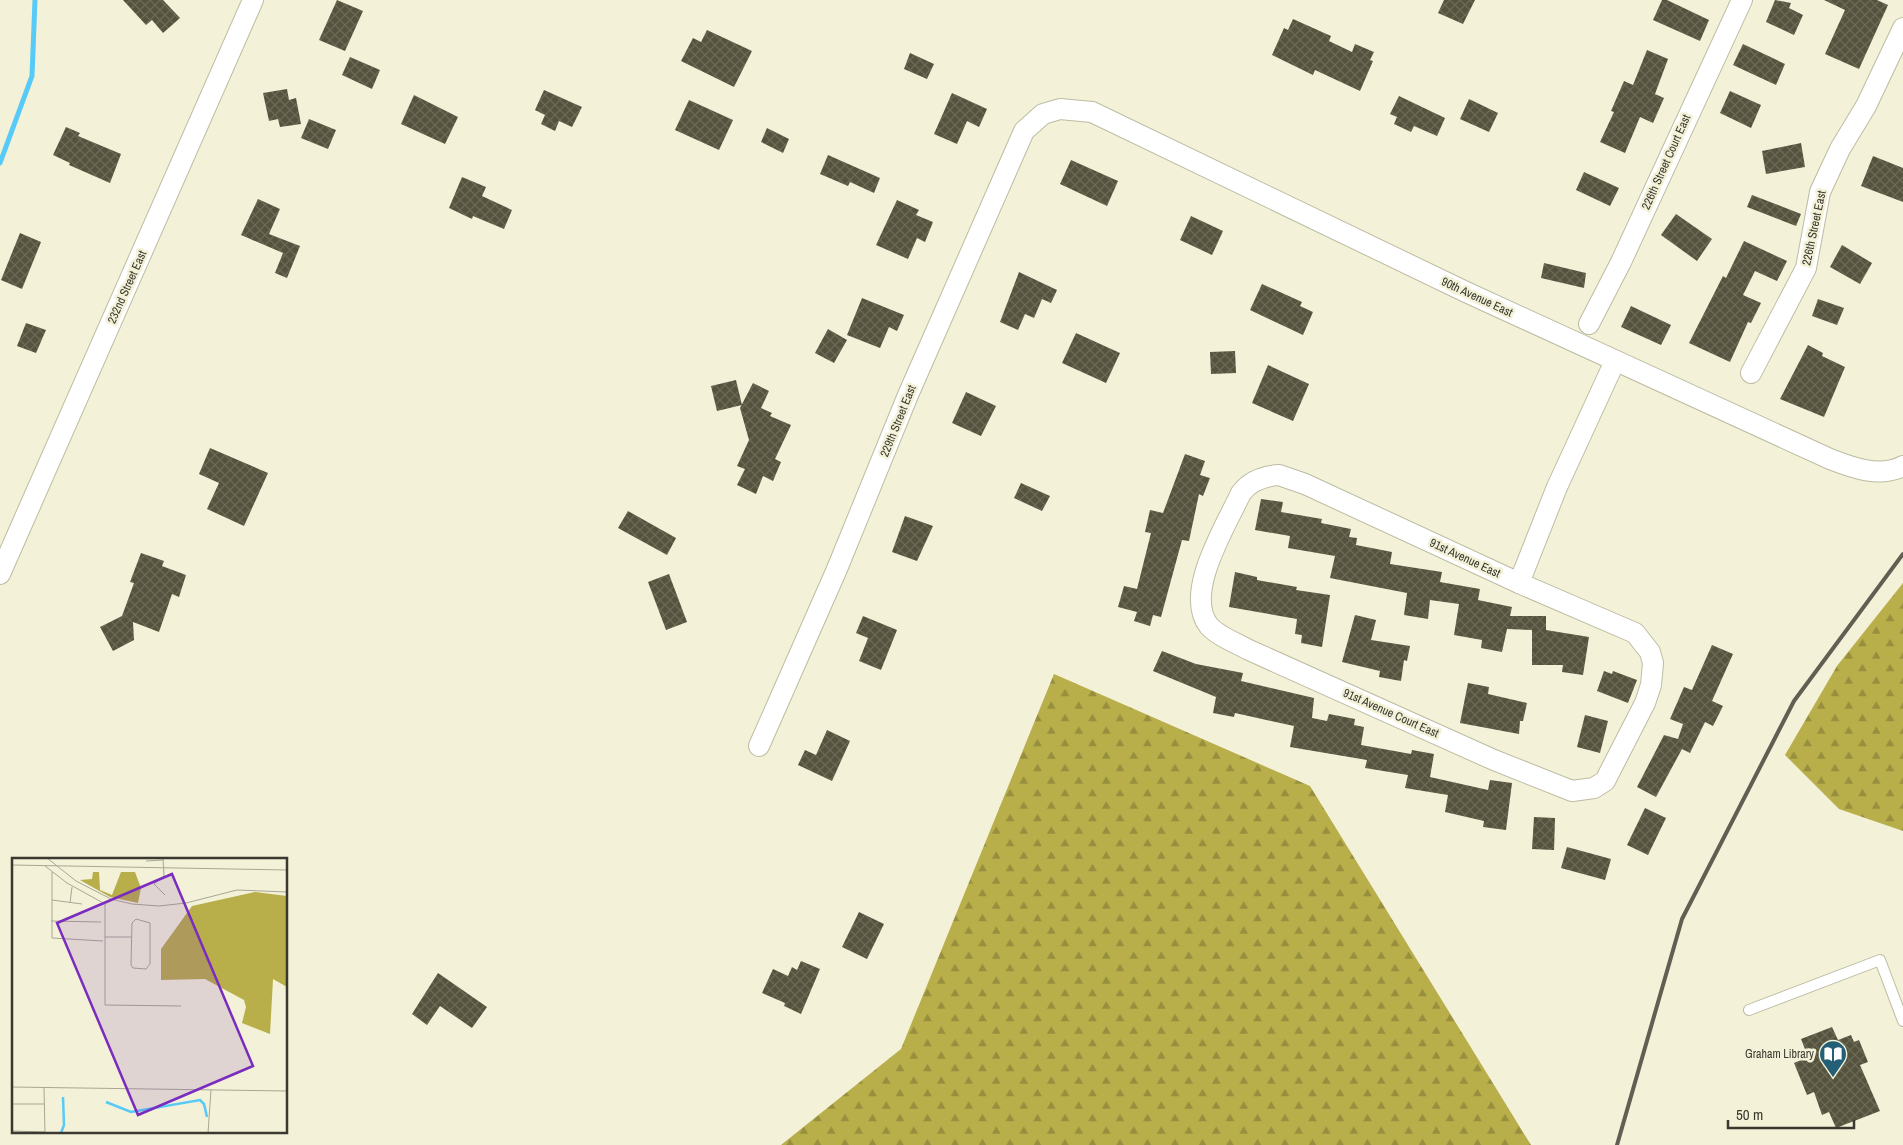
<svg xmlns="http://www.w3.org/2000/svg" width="1903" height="1145" viewBox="0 0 1903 1145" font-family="'Archivo Narrow',sans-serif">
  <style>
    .forest { fill: url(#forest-firs) }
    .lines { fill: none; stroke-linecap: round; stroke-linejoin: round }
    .stream { stroke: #57caf8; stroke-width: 5 }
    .building { fill: url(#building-cross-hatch) }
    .lane-casing { stroke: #bdbca3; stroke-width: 12 }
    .street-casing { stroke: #bdbca3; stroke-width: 22 }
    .lane { stroke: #fff; stroke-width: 10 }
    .street { stroke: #fff; stroke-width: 20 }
    .rail { stroke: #605f52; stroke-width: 4 }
    .labels { text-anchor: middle; stroke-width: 5; stroke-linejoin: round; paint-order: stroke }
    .street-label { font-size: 12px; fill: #3a392f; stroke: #f3f1d7 }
    .poi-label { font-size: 12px; fill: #3a392f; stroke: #f3f1d7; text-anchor: end }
    .inset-river { fill: none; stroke: #57caf8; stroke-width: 2.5 }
    .inset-road { fill: none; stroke: #a9a794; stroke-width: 1 }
    .view { fill: #7b2cbf; fill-opacity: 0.15; stroke: #7b2cbf; stroke-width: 2.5 }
    .inset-edge { fill: none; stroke: #3a392f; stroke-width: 2.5 }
  </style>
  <defs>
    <pattern id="forest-firs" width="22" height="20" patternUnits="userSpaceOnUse" patternTransform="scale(1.25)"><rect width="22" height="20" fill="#b8ae4a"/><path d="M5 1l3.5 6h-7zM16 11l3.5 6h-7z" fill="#978f3e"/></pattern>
    <pattern id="building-cross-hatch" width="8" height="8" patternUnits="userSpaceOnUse" patternTransform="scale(1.25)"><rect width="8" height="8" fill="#55533d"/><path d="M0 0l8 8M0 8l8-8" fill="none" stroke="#6b6a57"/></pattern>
  </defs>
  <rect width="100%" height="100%" fill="#f3f1d7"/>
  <g class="forest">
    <path d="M1903 583V831L1839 809 1785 755 1837 666Z"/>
    <path d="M1054 674 1310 786 1531 1145H781L901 1049Z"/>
  </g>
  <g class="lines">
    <path class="stream" d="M0 163 32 76 35 0"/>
  </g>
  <g class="building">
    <path d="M123 0H163L180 18 163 33 152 20 146 25Z"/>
    <path d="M337 0 363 11 345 51 319 40Z"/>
    <path d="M1444 0H1475L1463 24 1438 13Z"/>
    <path d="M1662 0H1667L1709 20 1700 41 1653 20Z"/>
    <path d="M1775 0 1791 3 1789 8 1803 15 1794 35 1766 22Z"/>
    <path d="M1824 0H1877L1888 5 1859 69 1825 54 1845 10Z"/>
    <path d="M1293 19 1331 36 1329 41 1352 52 1355 44 1374 52 1370 60 1373 61 1360 91 1315 70 1313 75 1272 55 1284 28 1288 30Z"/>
    <path d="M707 30 752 51 734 87 681 61 693 38 701 42Z"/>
    <path d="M1743 44 1785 64 1776 85 1733 65Z"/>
    <path d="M1647 50 1668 59 1655 94 1664 98 1653 123 1640 117 1625 153 1600 142 1614 112 1611 111 1624 81 1633 85Z"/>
    <path d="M910 53 934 64 927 79 904 69Z"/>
    <path d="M350 57 380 70 372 89 342 75Z"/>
    <path d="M287 89 289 100 296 98 301 124 280 127 278 119 269 121 263 93Z"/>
    <path d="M544 90 582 107 572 127 559 121 555 131 541 124 545 115 535 110Z"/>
    <path d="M1730 91 1761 105 1751 128 1720 113Z"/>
    <path d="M952 93 987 109 979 127 967 121 957 144 934 134Z"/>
    <path d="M414 95 458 117 445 144 401 124Z"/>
    <path d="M1399 96 1445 118 1437 136 1414 126 1411 132 1394 124 1397 117 1390 114Z"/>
    <path d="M1469 99 1498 113 1489 132 1460 119Z"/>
    <path d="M689 100 733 120 719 150 675 130Z"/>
    <path d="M309 119 336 130 328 149 301 138Z"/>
    <path d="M66 127 80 133 78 136 121 154 110 183 69 165 70 163 53 155Z"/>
    <path d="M767 128 789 139 783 153 761 142Z"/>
    <path d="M1801 143 1805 167 1766 174 1762 151Z"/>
    <path d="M828 155 880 178 874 193 850 182 848 186 820 174Z"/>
    <path d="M1873 156 1903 168V202L1861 186Z"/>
    <path d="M1071 160 1118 181 1107 206 1060 184Z"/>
    <path d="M1584 172 1619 188 1610 206 1576 190Z"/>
    <path d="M462 177 486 187 482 196 512 210 504 229 473 216 472 219 449 208Z"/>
    <path d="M1752 195 1801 214 1796 226 1747 207Z"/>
    <path d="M258 199 280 209 269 234 300 246 287 278 275 273 283 253 241 235Z"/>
    <path d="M897 200 919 210 916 215 933 222 925 242 917 238 908 259 876 245Z"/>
    <path d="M1676 214 1712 239 1697 261 1661 235Z"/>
    <path d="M1191 216 1223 231 1212 255 1180 240Z"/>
    <path d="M20 233 41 242 22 289 1 280Z"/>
    <path d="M1744 241 1787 261 1777 281 1755 271 1743 295 1761 303 1751 323 1748 322 1730 362 1689 343 1723 276 1726 278Z"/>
    <path d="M1842 245 1872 263 1860 284 1830 267Z"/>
    <path d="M1544 263 1586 273 1584 288 1541 278Z"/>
    <path d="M1019 272 1057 290 1051 303 1042 299 1034 318 1025 314 1018 330 1000 322Z"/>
    <path d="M1262 284 1302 302 1300 306 1313 312 1303 335 1250 310Z"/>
    <path d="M862 298 904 315 897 331 889 327 880 348 847 335Z"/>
    <path d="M1818 299 1844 308 1837 325 1812 316Z"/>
    <path d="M1631 306 1671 325 1661 345 1621 327Z"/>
    <path d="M26 323 46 330 36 353 17 346Z"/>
    <path d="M828 329 847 340 834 363 815 353Z"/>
    <path d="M1076 333 1120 353 1106 383 1062 363Z"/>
    <path d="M1808 345 1823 353 1822 356 1845 367 1824 417 1780 399Z"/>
    <path d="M1235 351 1236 373 1211 374 1210 352Z"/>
    <path d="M1268 365 1309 384 1293 421 1252 403Z"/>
    <path d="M736 380 742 405 717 411 711 386Z"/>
    <path d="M753 383 769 391 761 408 772 413 770 416 791 425 775 459 781 462 773 481 763 476 756 494 737 485 745 469 737 466 749 440 740 408Z"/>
    <path d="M966 392 996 406 981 436 952 423Z"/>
    <path d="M210 448 268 473 244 526 207 509 219 483 199 474Z"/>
    <path d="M1185 454 1205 461 1200 475 1210 478 1203 496 1199 494 1189 541 1182 540 1161 617 1153 615 1150 626 1134 621 1137 612 1118 607 1124 586 1137 589 1151 533 1145 532 1150 510 1163 513Z"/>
    <path d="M1021 483 1050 496 1042 511 1014 498Z"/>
    <path d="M1261 499 1283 502 1281 512 1322 519 1321 523 1351 529 1349 537 1357 538 1356 545 1392 552 1390 564 1442 572 1440 582 1480 589 1478 600 1512 607 1510 616H1546V630L1589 637 1583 675 1562 672 1563 665H1532V630L1507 629 1502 652 1481 648 1482 640 1454 635 1459 604 1430 600 1428 619 1404 615 1407 593 1330 578 1335 556 1288 548 1290 536 1255 530Z"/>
    <path d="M628 511 676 538 667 555 618 528Z"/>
    <path d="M905 516 933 526 917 561 892 552Z"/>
    <path d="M141 553 164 561 162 566 186 575 179 597 172 594 159 632 133 622 134 640 113 651 100 627 122 616 134 583 130 582Z"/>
    <path d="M1235 572 1257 577V580L1297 587 1296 590 1330 595 1322 647 1301 643 1302 635 1295 634 1297 619 1229 607Z"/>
    <path d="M669 574 687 622 666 630 648 582Z"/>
    <path d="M1355 615 1376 620 1371 640 1410 646 1407 661 1404 660 1401 681 1379 677 1380 671 1342 662Z"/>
    <path d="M863 616 897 630 881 670 859 661 868 638 856 633Z"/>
    <path d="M1712 645 1733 654 1712 701 1723 706 1713 726 1705 722 1690 753 1682 749 1656 797 1637 787 1664 735 1678 739 1683 724 1670 719 1684 687 1692 690Z"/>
    <path d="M1162 651 1196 664 1243 673 1241 681 1314 698 1312 718 1327 721 1329 714 1355 719 1354 725 1364 727 1361 745 1411 754 1412 750 1434 754 1430 777 1488 790 1490 780 1512 783 1506 830 1483 827 1484 821 1445 812 1448 795 1405 788 1408 775 1365 768 1367 760 1290 747 1294 726 1235 713 1234 717 1213 713 1216 697 1153 671Z"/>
    <path d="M1604 671 1612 674 1613 671 1637 680 1628 703 1597 691Z"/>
    <path d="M1468 683 1489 687 1488 694 1527 703 1523 721H1520L1519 734 1460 723Z"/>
    <path d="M1585 715 1608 721 1600 753 1577 747Z"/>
    <path d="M827 730 850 741 832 781 798 765 805 750 816 755Z"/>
    <path d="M1645 808 1666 818 1648 855 1627 845Z"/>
    <path d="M1534 817 1555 818 1554 850 1532 849Z"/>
    <path d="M1567 847 1611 859 1605 880 1561 868Z"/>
    <path d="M859 912 884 924 867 959 842 947Z"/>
    <path d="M801 961 820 969 801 1014 784 1006 785 1003 762 993 773 969 788 976 792 967 797 970Z"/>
    <path d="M438 973 487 1007 472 1028 440 1006 427 1025 412 1014Z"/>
    <path d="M1832 1027 1838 1040 1851 1035 1854 1042 1859 1040 1868 1062 1860 1065 1880 1111 1836 1128 1829 1112 1822 1115 1814 1092 1807 1095 1794 1063 1808 1057 1801 1039Z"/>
  </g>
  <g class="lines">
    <g class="lane-casing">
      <path id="lane" d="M1749 1010 1880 960 1903 1021"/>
    </g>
    <g class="street-casing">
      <g id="street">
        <path d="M1589 324 1621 262 1742 0"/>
        <path d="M1751 373 1806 268 1820 192 1840 149 1866 106 1903 28"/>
        <path d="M1279 475 1305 484 1519 583 1635 633 1650 652 1653 663 1651 685 1645 703 1605 781 1594 788 1572 791 1494 760 1249 650C1236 643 1218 636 1209 626 1183 593 1226 526 1241 493 1250 481 1263 476 1279 475Z"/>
        <path d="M0 574 253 0"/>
        <path d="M1519 583 1557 487 1615 361"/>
        <path d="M759 746 837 569 908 395 1024 131 1043 114 1060 109 1092 112 1466 292 1830 459C1853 468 1880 478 1903 466"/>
      </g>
    </g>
    <use href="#lane" class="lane"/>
    <use href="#street" class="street"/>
    <path class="rail" d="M1617 1145 1682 919 1794 701 1903 554"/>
  </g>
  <defs>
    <g id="library-pin" transform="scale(1.4375)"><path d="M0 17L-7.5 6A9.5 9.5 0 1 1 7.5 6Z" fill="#235f76" stroke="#f3f1d7"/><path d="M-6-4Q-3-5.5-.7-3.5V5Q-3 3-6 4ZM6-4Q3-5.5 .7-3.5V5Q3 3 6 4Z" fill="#fff"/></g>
  </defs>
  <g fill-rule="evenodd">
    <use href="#library-pin" x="1833" y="1054"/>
  </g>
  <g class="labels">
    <g class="street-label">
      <text transform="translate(1666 162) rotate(-66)" y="4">226th Street Court East</text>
      <text transform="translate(1814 228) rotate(-78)" y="4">226th Street East</text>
      <text transform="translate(127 287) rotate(-66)" y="4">232nd Street East</text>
      <text transform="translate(1477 297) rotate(25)" y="4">90th Avenue East</text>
      <text transform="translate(898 421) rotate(-68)" y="4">229th Street East</text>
      <text transform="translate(1465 558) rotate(25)" y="4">91st Avenue East</text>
      <text transform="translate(1391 713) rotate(24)" y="4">91st Avenue Court East</text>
    </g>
    <g class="poi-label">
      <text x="1814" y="1058">Graham Library</text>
    </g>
  </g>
  <g transform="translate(12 858)">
    <rect width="275" height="275" fill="#f3f1d7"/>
    <path d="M81 14H87L88 32 100 37 109 14H123L129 30 126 45 98 39 68 22 80 21ZM243 34 275 38V129L261 121 258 176 230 165 234 149 232 142 193 121 149 122V91L180 48Z" fill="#b8ae4a"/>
    <path class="inset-river" d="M94 244 119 254 188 242 192 246 195 259M49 275 52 267 51 239"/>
    <path class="inset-road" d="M35 0 64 23 99 41 120 46 147 48 174 45 225 32 275 34M151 0 152 18 142 26 153 37M134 3 151 2M0 7 275 12M33 8 55 25 93 46V147L169 148M40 14V80L91 83M40 42 70 46M58 45 60 29M124 61 138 65V106L134 111 121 110 119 107 120 65ZM39 63 89 64M93 79H120M0 229 275 233M32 230 33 275M0 246H32M0 273 33 274M196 275 199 232"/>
    <path class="view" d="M160 16 241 208 126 257 45 65Z"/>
    <rect width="275" height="275" class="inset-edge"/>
  </g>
  <path d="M1728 1120v8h126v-8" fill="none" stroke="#3a392f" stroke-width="2.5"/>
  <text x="1736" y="1120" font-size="15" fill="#3a392f" stroke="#f3f1d7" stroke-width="4" paint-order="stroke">50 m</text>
</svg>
